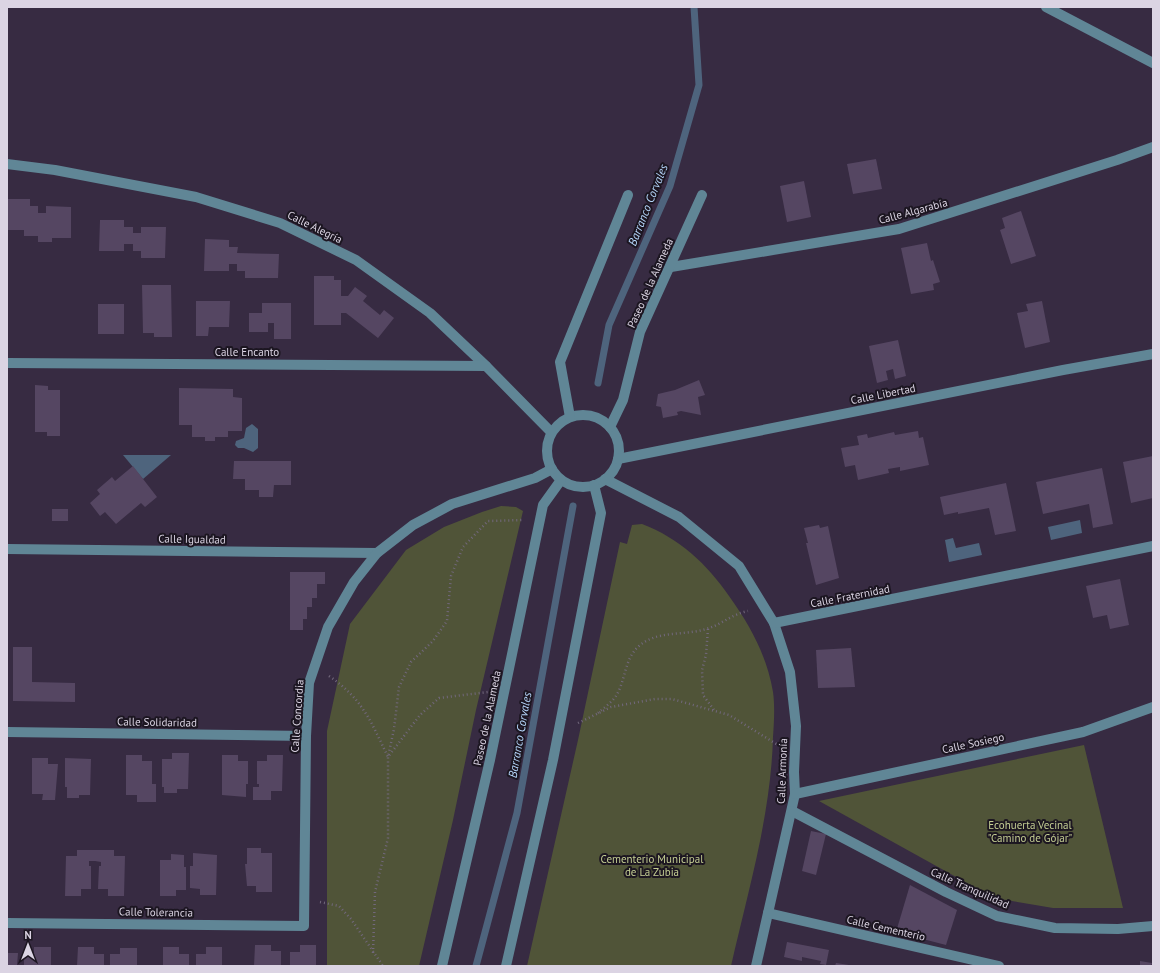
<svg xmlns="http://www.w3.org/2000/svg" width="1160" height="973" viewBox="0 0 1160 973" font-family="'PT Sans',sans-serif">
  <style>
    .green { fill: #505438 }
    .water { fill: #4e647d }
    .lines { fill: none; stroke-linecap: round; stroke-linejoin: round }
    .stream { stroke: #4e647d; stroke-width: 7 }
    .building { fill: #554662 }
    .path { stroke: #72687c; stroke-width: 2.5; stroke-dasharray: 1 3; stroke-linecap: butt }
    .minor { stroke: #608696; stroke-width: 10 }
    .labels { text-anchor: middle; stroke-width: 4; stroke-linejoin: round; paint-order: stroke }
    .street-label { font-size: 11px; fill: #dbd4e3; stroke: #1c1621 }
    .park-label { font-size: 11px; fill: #c4ce93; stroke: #1c1621 }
    .water-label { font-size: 12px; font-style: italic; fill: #b6d7fc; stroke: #1c1621 }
  </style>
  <rect width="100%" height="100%" fill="#372b42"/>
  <g class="green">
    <path d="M501 506 516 507 523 511 476 710 453 820 419 966H327V731L350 624 406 550 444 527 482 512Z"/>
    <path d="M642 524C679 538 707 564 729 596 750 625 767 656 773 692 775 706 774 723 773 737 771 815 748 891 731 966H527L578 740 620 542 627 544 632 525Z"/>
    <path d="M1084 745 1123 908H1053L994 898 819 801Z"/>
  </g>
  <g class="water">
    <path d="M252 424 258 429V448L253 452 244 448H238L235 445 236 441 244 438 246 428Z"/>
    <path d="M123 455H171L143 479Z"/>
    <path d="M1080 520 1082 533 1051 540 1048 527Z"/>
    <path d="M953 538 956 548 979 543 982 555 949 562 945 540Z"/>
  </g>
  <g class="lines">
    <g class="stream">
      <path d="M598 383 609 325 670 186 699 85 694 7"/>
      <path d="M476 966 517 813 573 506"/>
    </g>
  </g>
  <g class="building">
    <path d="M876 159 882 189 853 194 847 164Z"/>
    <path d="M804 181 811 217 787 222 780 186Z"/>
    <path d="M7 199H30V206H38V213H46V206L71 207V238H52V242H38V236H24V230H7Z"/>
    <path d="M1021 211 1036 256 1011 264 1000 230 1005 228 1002 218Z"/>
    <path d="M100 220H124V227H133V233H141V227H166L165 258H141V251H133V244H124V251H99Z"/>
    <path d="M205 239 229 240V247H238L237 253 279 254 278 278H245V271H237V264H229V271H204Z"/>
    <path d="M927 243 931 261 933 260 940 282 933 284 934 290 911 294 901 248Z"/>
    <path d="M314 276H334V280H341V296H348L355 287 367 296 363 301 380 315 384 310 394 318 378 338 346 313H341V325H314Z"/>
    <path d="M142 285H171L172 337H154V333H143Z"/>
    <path d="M196 301H230L229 327H209L208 336H196Z"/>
    <path d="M1042 301 1050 342 1025 348 1017 313 1028 311 1026 304Z"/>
    <path d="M262 303H291V339H274V323H268V332H249V313H262Z"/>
    <rect x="98" y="304" width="26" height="30"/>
    <path d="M898 340 906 376 895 379 893 369 886 371 888 380 877 383 869 346Z"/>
    <path d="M699 380 705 395 698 397 701 415 681 411 677 412 678 415 663 418 661 407 656 406 658 394 675 390Z"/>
    <path d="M35 385 48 386V390H60V436H47V432H35Z"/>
    <path d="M179 388 233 389V397L242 398V431H228V437H215V441H205V437H192V425H179Z"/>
    <path d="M918 431 919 438 923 437 929 465 900 471V467L888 469 889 473 858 480 855 465 845 467 841 448 859 445 857 436 867 434 868 438 894 432 895 435Z"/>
    <path d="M1153 456V498L1131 503 1123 462Z"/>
    <path d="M234 461H291V485H274L273 497H259V490H245V479H233Z"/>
    <path d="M133 466 157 497 145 507 141 503 116 524 105 512 100 516 90 503 100 494 97 490 112 477 115 481Z"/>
    <path d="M1102 468 1113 524 1093 528 1089 504 1043 514 1036 482Z"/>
    <path d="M1006 483 1016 531 995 535 989 508 958 514V512L944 515 940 497Z"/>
    <rect x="52" y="509" width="16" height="12"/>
    <path d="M819 525 820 528 828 526 839 578 816 585 806 543H808L804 528Z"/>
    <path d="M290 572H325V584H317V598H312V607H307V619H303V630H290Z"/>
    <path d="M1120 579 1129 625 1110 629 1107 615 1093 618 1086 586Z"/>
    <path d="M13 647H32V682L75 683V702L13 701Z"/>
    <path d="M851 648 855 687 818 688 816 650Z"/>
    <path d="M172 753H189L188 789H177V793H164V787H162V759H172Z"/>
    <path d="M126 755H142V761H152V784H156V802H137V795H126Z"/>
    <path d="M222 755H238V761H248V784H246V797L222 795Z"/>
    <path d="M267 755H283L282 791H271V800H253V787H259V784H257V761H267Z"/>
    <path d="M32 758H48V764H58L55 800H42L43 794H32Z"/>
    <path d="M65 758 91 759 90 795H79V798H67V787H65Z"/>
    <path d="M811 831 826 834 816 875 802 871Z"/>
    <path d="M247 848H261V853H272V892H256V886H247L245 864H247Z"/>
    <path d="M77 850H114V856H125L124 896H108V889H98L99 866H101V862L95 861H89V866H91V889H81V896H65L66 856H77Z"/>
    <path d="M193 853 217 855 216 895H200V889L190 888V866H193Z"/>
    <path d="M171 854 184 855V867H186V890H176V896H160V860H171Z"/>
    <path d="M910 885 957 910 946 945 896 932Z"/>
    <path d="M787 942 829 950 826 965 820 964 821 961 802 957V961L784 957Z"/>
    <path d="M255 945H271V951H281V966H254Z"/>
    <path d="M300 945H316V966H290V952H300Z"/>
    <path d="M34 947H51V966H24V953H34Z"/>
    <path d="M78 947H94V954H104V966H77Z"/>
    <path d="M163 947H179V954H189V966H163Z"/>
    <path d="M206 947H222V966H196V954H206Z"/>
    <path d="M120 948H137V966H110V954H120Z"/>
    <path d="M7 953H18L17 966H7Z"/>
    <path d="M1140 961 1152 963 1151 966H1140Z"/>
    <path d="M836 963 849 965V966H835Z"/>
  </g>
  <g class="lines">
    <g class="path">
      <path d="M708 629 706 655 702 670 703 695 714 710"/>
      <path d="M329 676C363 699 371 722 388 757L420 715 439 698 488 692"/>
      <path d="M598 713C604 708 612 702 616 696 626 680 624 659 639 646 657 630 684 636 706 629 721 625 732 614 748 611"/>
      <path d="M578 723 611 707 655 699H672L729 715 778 745"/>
      <path d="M320 902 339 906 351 919 383 966"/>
      <path d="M373 953 375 892 388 838V757L394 729 399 687 411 662 433 641 447 621 451 576 463 547 488 521 524 520"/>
    </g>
    <g class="minor">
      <path d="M1046 7 1153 63"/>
      <path d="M7 164 55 170 196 197 280 223 356 260 430 313 486 366 551 432"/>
      <path d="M671 267 899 229 1117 160 1153 147"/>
      <path d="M7 363 486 366"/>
      <circle cx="583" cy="451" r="36"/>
      <path d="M570 417 560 362 628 195"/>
      <path d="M610 427 623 400 640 332 702 195"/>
      <path d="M618 459 1063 370 1153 354"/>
      <path d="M605 479 679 517 739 566 774 623 790 672 796 726 794 772 795 794 756 966"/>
      <path d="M7 549 377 553"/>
      <path d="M774 623 1153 546"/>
      <path d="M7 732 306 736"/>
      <path d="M795 794 1083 732 1153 707"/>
      <path d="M792 811 946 892 997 916 1055 928 1118 929 1153 926"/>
      <path d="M768 913 999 966"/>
      <path d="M7 923 304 926 306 736 309 683 328 627 354 582 377 553 413 525 452 504 535 478 552 469"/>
      <path d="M442 966 490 760 543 505 561 480"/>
      <path d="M506 966 553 760 601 513 594 485"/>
    </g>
  </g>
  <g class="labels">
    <g class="street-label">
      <text transform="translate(913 211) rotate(-15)" y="4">Calle Algarabía</text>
      <text transform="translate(315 227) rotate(26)" y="4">Calle Alegría</text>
      <text transform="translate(650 283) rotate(-66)" y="4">Paseo de la Alameda</text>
      <text x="247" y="356">Calle Encanto</text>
      <text transform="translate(883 394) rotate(-11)" y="4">Calle Libertad</text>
      <text transform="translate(192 539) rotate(1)" y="4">Calle Igualdad</text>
      <text transform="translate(850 596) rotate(-11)" y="4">Calle Fraternidad</text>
      <text transform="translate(297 716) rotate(-86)" y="4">Calle Concordia</text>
      <text transform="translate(487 718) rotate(-78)" y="4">Paseo de la Alameda</text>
      <text transform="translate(157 722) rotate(1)" y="4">Calle Solidaridad</text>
      <text transform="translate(973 743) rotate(-12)" y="4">Calle Sosiego</text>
      <text transform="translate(782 771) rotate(-88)" y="4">Calle Armonía</text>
      <text transform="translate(970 888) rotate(24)" y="4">Calle Tranquilidad</text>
      <text transform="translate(156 912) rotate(1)" y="4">Calle Tolerancia</text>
      <text transform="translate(886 928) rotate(13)" y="4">Calle Cementerio</text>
    </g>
    <g class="park-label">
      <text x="1030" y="829">Ecohuerta Vecinal<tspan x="1030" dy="13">"Camino de Gójar"</tspan></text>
      <text x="652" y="863">Cementerio Municipal<tspan x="652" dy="13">de La Zubia</tspan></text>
    </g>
    <g class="water-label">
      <text transform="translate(648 205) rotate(-68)" y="4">Barranco Corvales</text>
      <text transform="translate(520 735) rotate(-80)" y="4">Barranco Corvales</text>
    </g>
  </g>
  <rect width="1160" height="973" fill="none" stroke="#dbd4e3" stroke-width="16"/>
  <g transform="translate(28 945)" stroke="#1c1621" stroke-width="3" paint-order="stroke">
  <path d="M0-3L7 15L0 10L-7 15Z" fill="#dbd4e3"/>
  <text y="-6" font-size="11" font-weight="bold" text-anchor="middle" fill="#dbd4e3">N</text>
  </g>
</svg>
